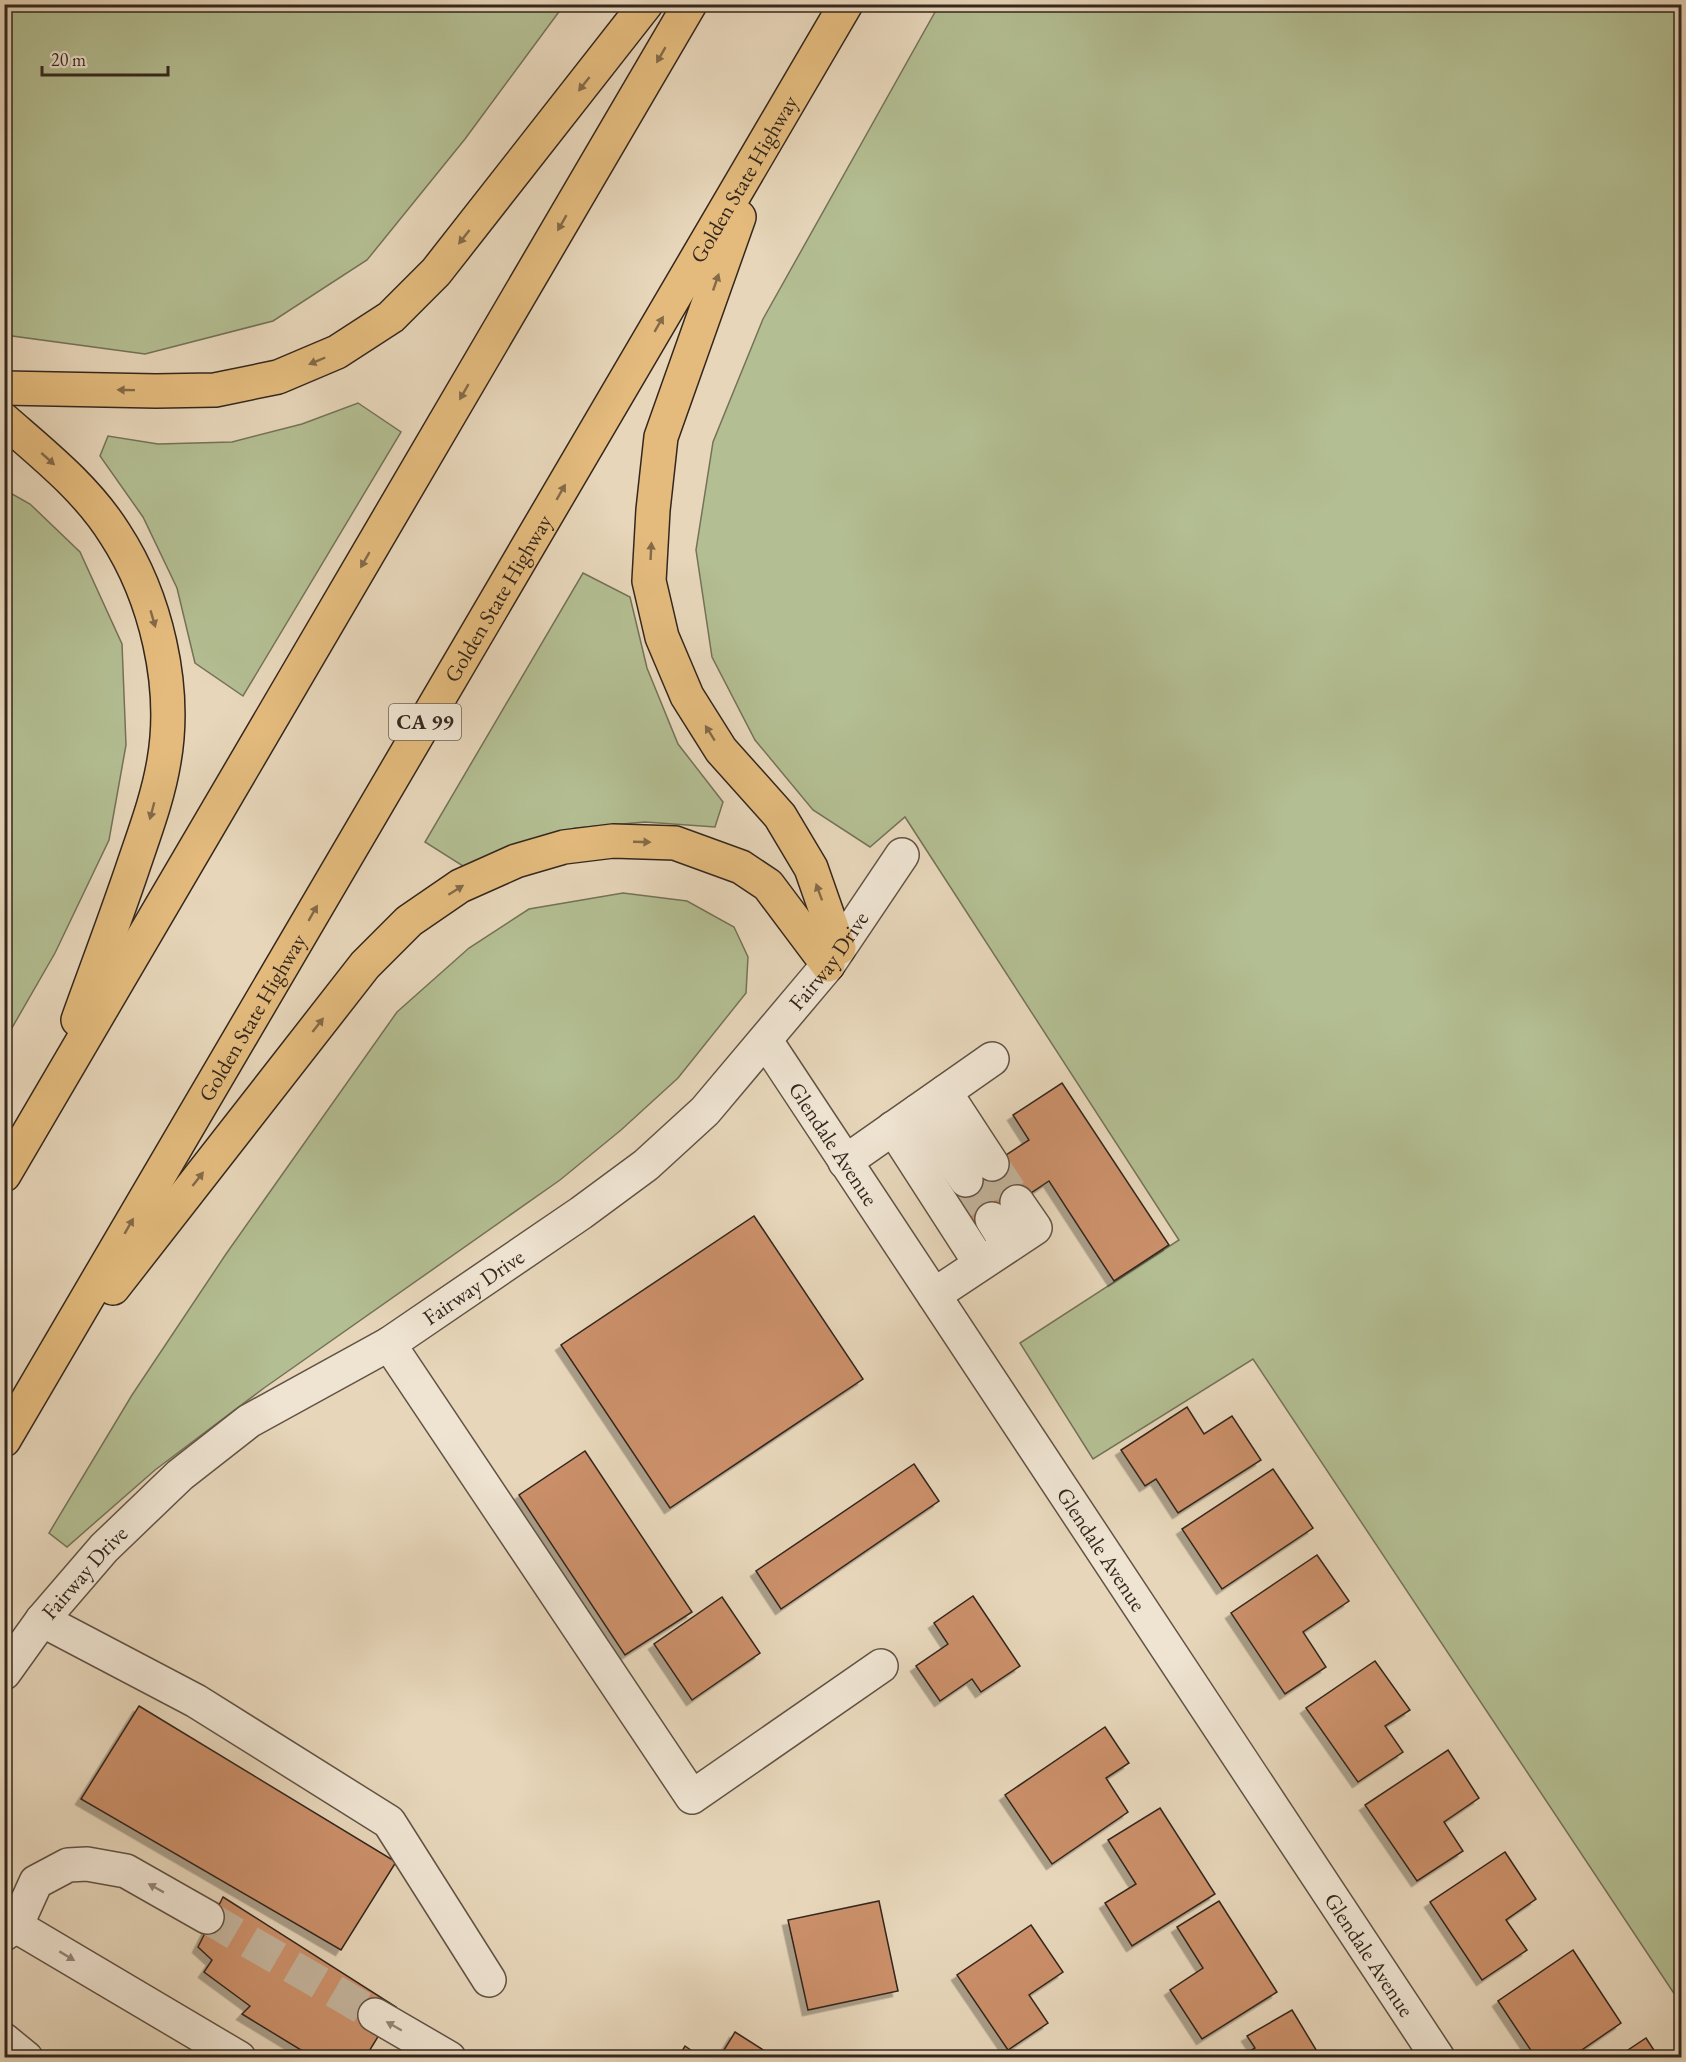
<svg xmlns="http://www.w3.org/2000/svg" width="1686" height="2062" viewBox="0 0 1686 2062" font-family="'EB Garamond',serif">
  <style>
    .green { fill: #b3be92; stroke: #747258; stroke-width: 1.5 }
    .building { fill: #cb906b; stroke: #34271e; stroke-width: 1.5; filter: url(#shadow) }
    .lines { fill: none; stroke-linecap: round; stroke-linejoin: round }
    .minor-tunnel { stroke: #c3b39b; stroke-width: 33; stroke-dasharray: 33 16; stroke-linecap: butt }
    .minor-casing { stroke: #615345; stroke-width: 36 }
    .highway-casing { stroke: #34271e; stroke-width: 36 }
    .minor { stroke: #efe4d2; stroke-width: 33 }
    .highway { stroke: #e4bb7d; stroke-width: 33 }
    .oneway { fill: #836a49 }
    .oneway2 { fill: #928678 }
    .labels { text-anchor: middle; stroke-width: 4.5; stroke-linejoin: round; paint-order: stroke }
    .shield { fill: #efe4d2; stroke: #6c6054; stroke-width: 1.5 }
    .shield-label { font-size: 21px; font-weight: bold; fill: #34271e }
    .street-label { font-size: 22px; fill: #34271e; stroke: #efe4d2 }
  </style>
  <defs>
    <filter id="shadow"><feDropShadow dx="-5.5" dy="5.5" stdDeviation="0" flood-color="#0004"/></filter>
  </defs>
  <rect width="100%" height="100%" fill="#e7d6ba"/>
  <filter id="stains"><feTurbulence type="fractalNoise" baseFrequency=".00333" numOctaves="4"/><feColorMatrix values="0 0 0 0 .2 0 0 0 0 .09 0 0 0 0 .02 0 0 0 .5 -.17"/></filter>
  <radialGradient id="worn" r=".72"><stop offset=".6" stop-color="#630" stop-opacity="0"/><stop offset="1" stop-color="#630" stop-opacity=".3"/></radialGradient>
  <g class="green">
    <path d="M4 5 5 4 564 5 465 139 367 260 273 321 145 354 5 335Z"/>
    <path d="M939 5H1681V2004L1253 1359 1093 1459 1020 1343 1179 1240 905 817 870 847 813 810 755 740 712 657 696 550 713 442 763 319Z"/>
    <path d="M358 403 401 432 243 696 195 663 177 588 143 517 100 456 108 436 158 444 232 442 302 424Z"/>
    <path d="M5 490 30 504 80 552 122 644 126 745 109 840 55 953 5 1040Z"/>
    <path d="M583 573 630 597 647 668 678 744 723 802 715 827 645 822 575 828 516 844 466 868 425 842Z"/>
    <path d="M623 893 687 901 734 927 748 957 746 993 678 1078 621 1130 560 1180 264 1388 155 1470 67 1547 49 1533 132 1395 226 1254 397 1012 469 948 529 909Z"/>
  </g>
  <g class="building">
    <path d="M1062 1083 1169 1245 1114 1281 1049 1181 974 1231 949 1192 1029 1140 1013 1115Z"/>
    <path d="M754 1216 863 1379 670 1508 561 1345Z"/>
    <path d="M1187 1407 1204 1434 1232 1416 1261 1460 1178 1513 1156 1479 1145 1486 1121 1450Z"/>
    <path d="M585 1451 692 1612 625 1655 519 1495Z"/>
    <path d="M914 1464 939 1501 781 1609 756 1571Z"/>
    <path d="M1273 1469 1313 1528 1222 1589 1182 1529Z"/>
    <path d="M1317 1555 1349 1601 1303 1632 1326 1667 1285 1694 1231 1613Z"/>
    <path d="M973 1596 1020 1666 981 1692 972 1679 940 1701 916 1666 948 1644 934 1623Z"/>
    <path d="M722 1597 760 1653 692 1700 654 1644Z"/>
    <path d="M1375 1661 1410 1710 1385 1726 1403 1752 1358 1782 1306 1708Z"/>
    <path d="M139 1706 396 1862 341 1950 81 1799Z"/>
    <path d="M1105 1727 1129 1763 1106 1778 1128 1812 1052 1864 1005 1795Z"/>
    <path d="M1448 1750 1479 1798 1444 1822 1463 1851 1417 1881 1365 1805Z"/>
    <path d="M1160 1808 1215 1894 1132 1946 1105 1903 1136 1884 1108 1840Z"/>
    <path d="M1505 1852 1536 1899 1506 1920 1527 1950 1482 1980 1430 1902Z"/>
    <path d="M223 1897 396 2007 365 2058H314L242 2014 250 2006 204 1972 212 1960 198 1947Z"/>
    <path d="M879 1901 898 1991 808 2010 788 1920Z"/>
    <path d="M1219 1901 1277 1992 1202 2039 1170 1990 1203 1968 1177 1927Z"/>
    <path d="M1031 1925 1063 1972 1029 1995 1048 2023 1008 2050 957 1975Z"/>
    <path d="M1573 1950 1621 2023 1570 2058H1536L1498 2001Z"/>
    <path d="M1292 2010 1321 2058H1239L1255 2048 1247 2036Z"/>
    <path d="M735 2032 776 2058H719Z"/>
    <path d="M1646 2038 1659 2058H1616Z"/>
    <path d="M685 2046 702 2058H678Z"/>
  </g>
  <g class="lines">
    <g class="minor-tunnel">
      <path d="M992 1164 1017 1202"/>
      <path d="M966 1180 992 1219"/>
      <path d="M207 1917 375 2015"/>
    </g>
    <g class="minor-casing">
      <g id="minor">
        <path id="s1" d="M766 1041 1438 2058"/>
        <path d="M945 1092 992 1164"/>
        <path d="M918 1111 966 1180"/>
        <path d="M893 1128 980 1263"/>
        <path d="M845 1162 992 1059"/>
        <path d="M992 1219 1008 1245"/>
        <path d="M934 1295 1035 1228 1017 1202"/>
        <path d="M389 1344 692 1797 881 1666"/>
        <path d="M42 1620 196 1701 389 1822 489 1980"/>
        <path id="s2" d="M4 1673 42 1620 104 1548 180 1475 249 1421 389 1344 581 1213 646 1165 705 1111 828 965 902 855"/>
        <path d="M16 1926 239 2058"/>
        <path d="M4 1934 16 1926 36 1882 68 1865 87 1864 126 1871 207 1917"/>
        <path d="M375 2015 449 2058"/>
        <path d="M4 2040 26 2058"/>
      </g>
    </g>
    <g class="highway-casing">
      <g id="highway">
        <path d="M739 217 661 437 653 510 649 581 662 637 687 696 721 750 780 816 811 868 839 948"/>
        <path d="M4 388 156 391 215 390 278 377 337 352 391 317 436 272 646 4"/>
        <path d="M4 420C44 455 87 489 115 534 156 597 177 686 164 761 158 798 144 834 132 870 115 920 96 970 78 1020"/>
        <path d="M4 1175 690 4"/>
        <path d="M113 1288 365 965 409 921 460 886 516 861 564 847 613 841 675 843 741 867 768 885 828 965"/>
        <path id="s3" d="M4 1440 846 4"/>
      </g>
    </g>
    <use href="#minor" class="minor"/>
    <use href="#highway" class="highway"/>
  </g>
  <defs><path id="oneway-solid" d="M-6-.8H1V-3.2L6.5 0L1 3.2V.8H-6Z" transform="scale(1.5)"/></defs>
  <g class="oneway">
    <use href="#oneway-solid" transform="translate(661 55) rotate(120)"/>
    <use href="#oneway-solid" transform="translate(584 84) rotate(128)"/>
    <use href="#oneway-solid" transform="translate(562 223) rotate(120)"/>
    <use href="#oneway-solid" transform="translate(464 237) rotate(128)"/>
    <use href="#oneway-solid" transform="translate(716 282) rotate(-71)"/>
    <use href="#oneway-solid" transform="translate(659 324) rotate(-60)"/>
    <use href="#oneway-solid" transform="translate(317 361) rotate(157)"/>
    <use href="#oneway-solid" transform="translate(126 390) rotate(-179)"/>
    <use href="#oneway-solid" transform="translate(464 392) rotate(120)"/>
    <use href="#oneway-solid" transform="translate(48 459) rotate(42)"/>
    <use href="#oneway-solid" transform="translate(561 492) rotate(-60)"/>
    <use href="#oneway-solid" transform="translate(651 551) rotate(-87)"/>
    <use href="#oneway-solid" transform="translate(365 560) rotate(120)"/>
    <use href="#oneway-solid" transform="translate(153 619) rotate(74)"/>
    <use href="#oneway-solid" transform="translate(710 733) rotate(-122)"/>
    <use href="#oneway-solid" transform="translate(152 811) rotate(105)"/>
    <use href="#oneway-solid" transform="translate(642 842) rotate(2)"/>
    <use href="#oneway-solid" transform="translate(456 890) rotate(-32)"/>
    <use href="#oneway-solid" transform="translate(819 892) rotate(-110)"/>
    <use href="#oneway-solid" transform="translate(313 913) rotate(-60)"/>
    <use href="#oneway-solid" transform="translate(318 1025) rotate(-52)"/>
    <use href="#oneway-solid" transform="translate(198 1179) rotate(-52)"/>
    <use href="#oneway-solid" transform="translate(129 1226) rotate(-60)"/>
  </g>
  <g class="oneway2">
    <use href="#oneway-solid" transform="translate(156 1888) rotate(-151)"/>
    <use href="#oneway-solid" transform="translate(67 1956) rotate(31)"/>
    <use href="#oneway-solid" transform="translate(394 2026) rotate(-150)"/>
  </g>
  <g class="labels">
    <rect class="shield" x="389" y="704" width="72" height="36" rx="4.5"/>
    <g class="shield-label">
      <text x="425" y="729">CA 99</text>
    </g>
    <g class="street-label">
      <text dy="8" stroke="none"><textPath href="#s3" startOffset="1462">Golden State Highway</textPath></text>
      <text dy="8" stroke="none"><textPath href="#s3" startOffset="976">Golden State Highway</textPath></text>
      <text dy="8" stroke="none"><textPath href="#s2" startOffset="1101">Fairway Drive</textPath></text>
      <text dy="8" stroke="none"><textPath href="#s3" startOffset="490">Golden State Highway</textPath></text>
      <text dy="8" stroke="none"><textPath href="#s1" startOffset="123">Glendale Avenue</textPath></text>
      <text dy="8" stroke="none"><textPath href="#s2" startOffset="615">Fairway Drive</textPath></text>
      <text dy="8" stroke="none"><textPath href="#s1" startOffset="609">Glendale Avenue</textPath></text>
      <text dy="8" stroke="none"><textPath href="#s2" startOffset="129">Fairway Drive</textPath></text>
      <text dy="8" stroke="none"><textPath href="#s1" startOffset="1095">Glendale Avenue</textPath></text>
    </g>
  </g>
  <rect width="1686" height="2062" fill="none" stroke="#e7d6ba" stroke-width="24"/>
  <rect x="6" y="6" width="1674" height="2050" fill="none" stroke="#34271e" stroke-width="3"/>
  <rect x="12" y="12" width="1662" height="2038" fill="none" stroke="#34271e" stroke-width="1.5"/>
  <path d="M42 66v9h126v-9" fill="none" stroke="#34271e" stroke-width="3"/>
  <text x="51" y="66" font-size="18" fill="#34271e" stroke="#efe4d2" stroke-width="4.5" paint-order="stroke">20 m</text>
  <rect width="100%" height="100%" filter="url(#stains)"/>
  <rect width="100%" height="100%" fill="url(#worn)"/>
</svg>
